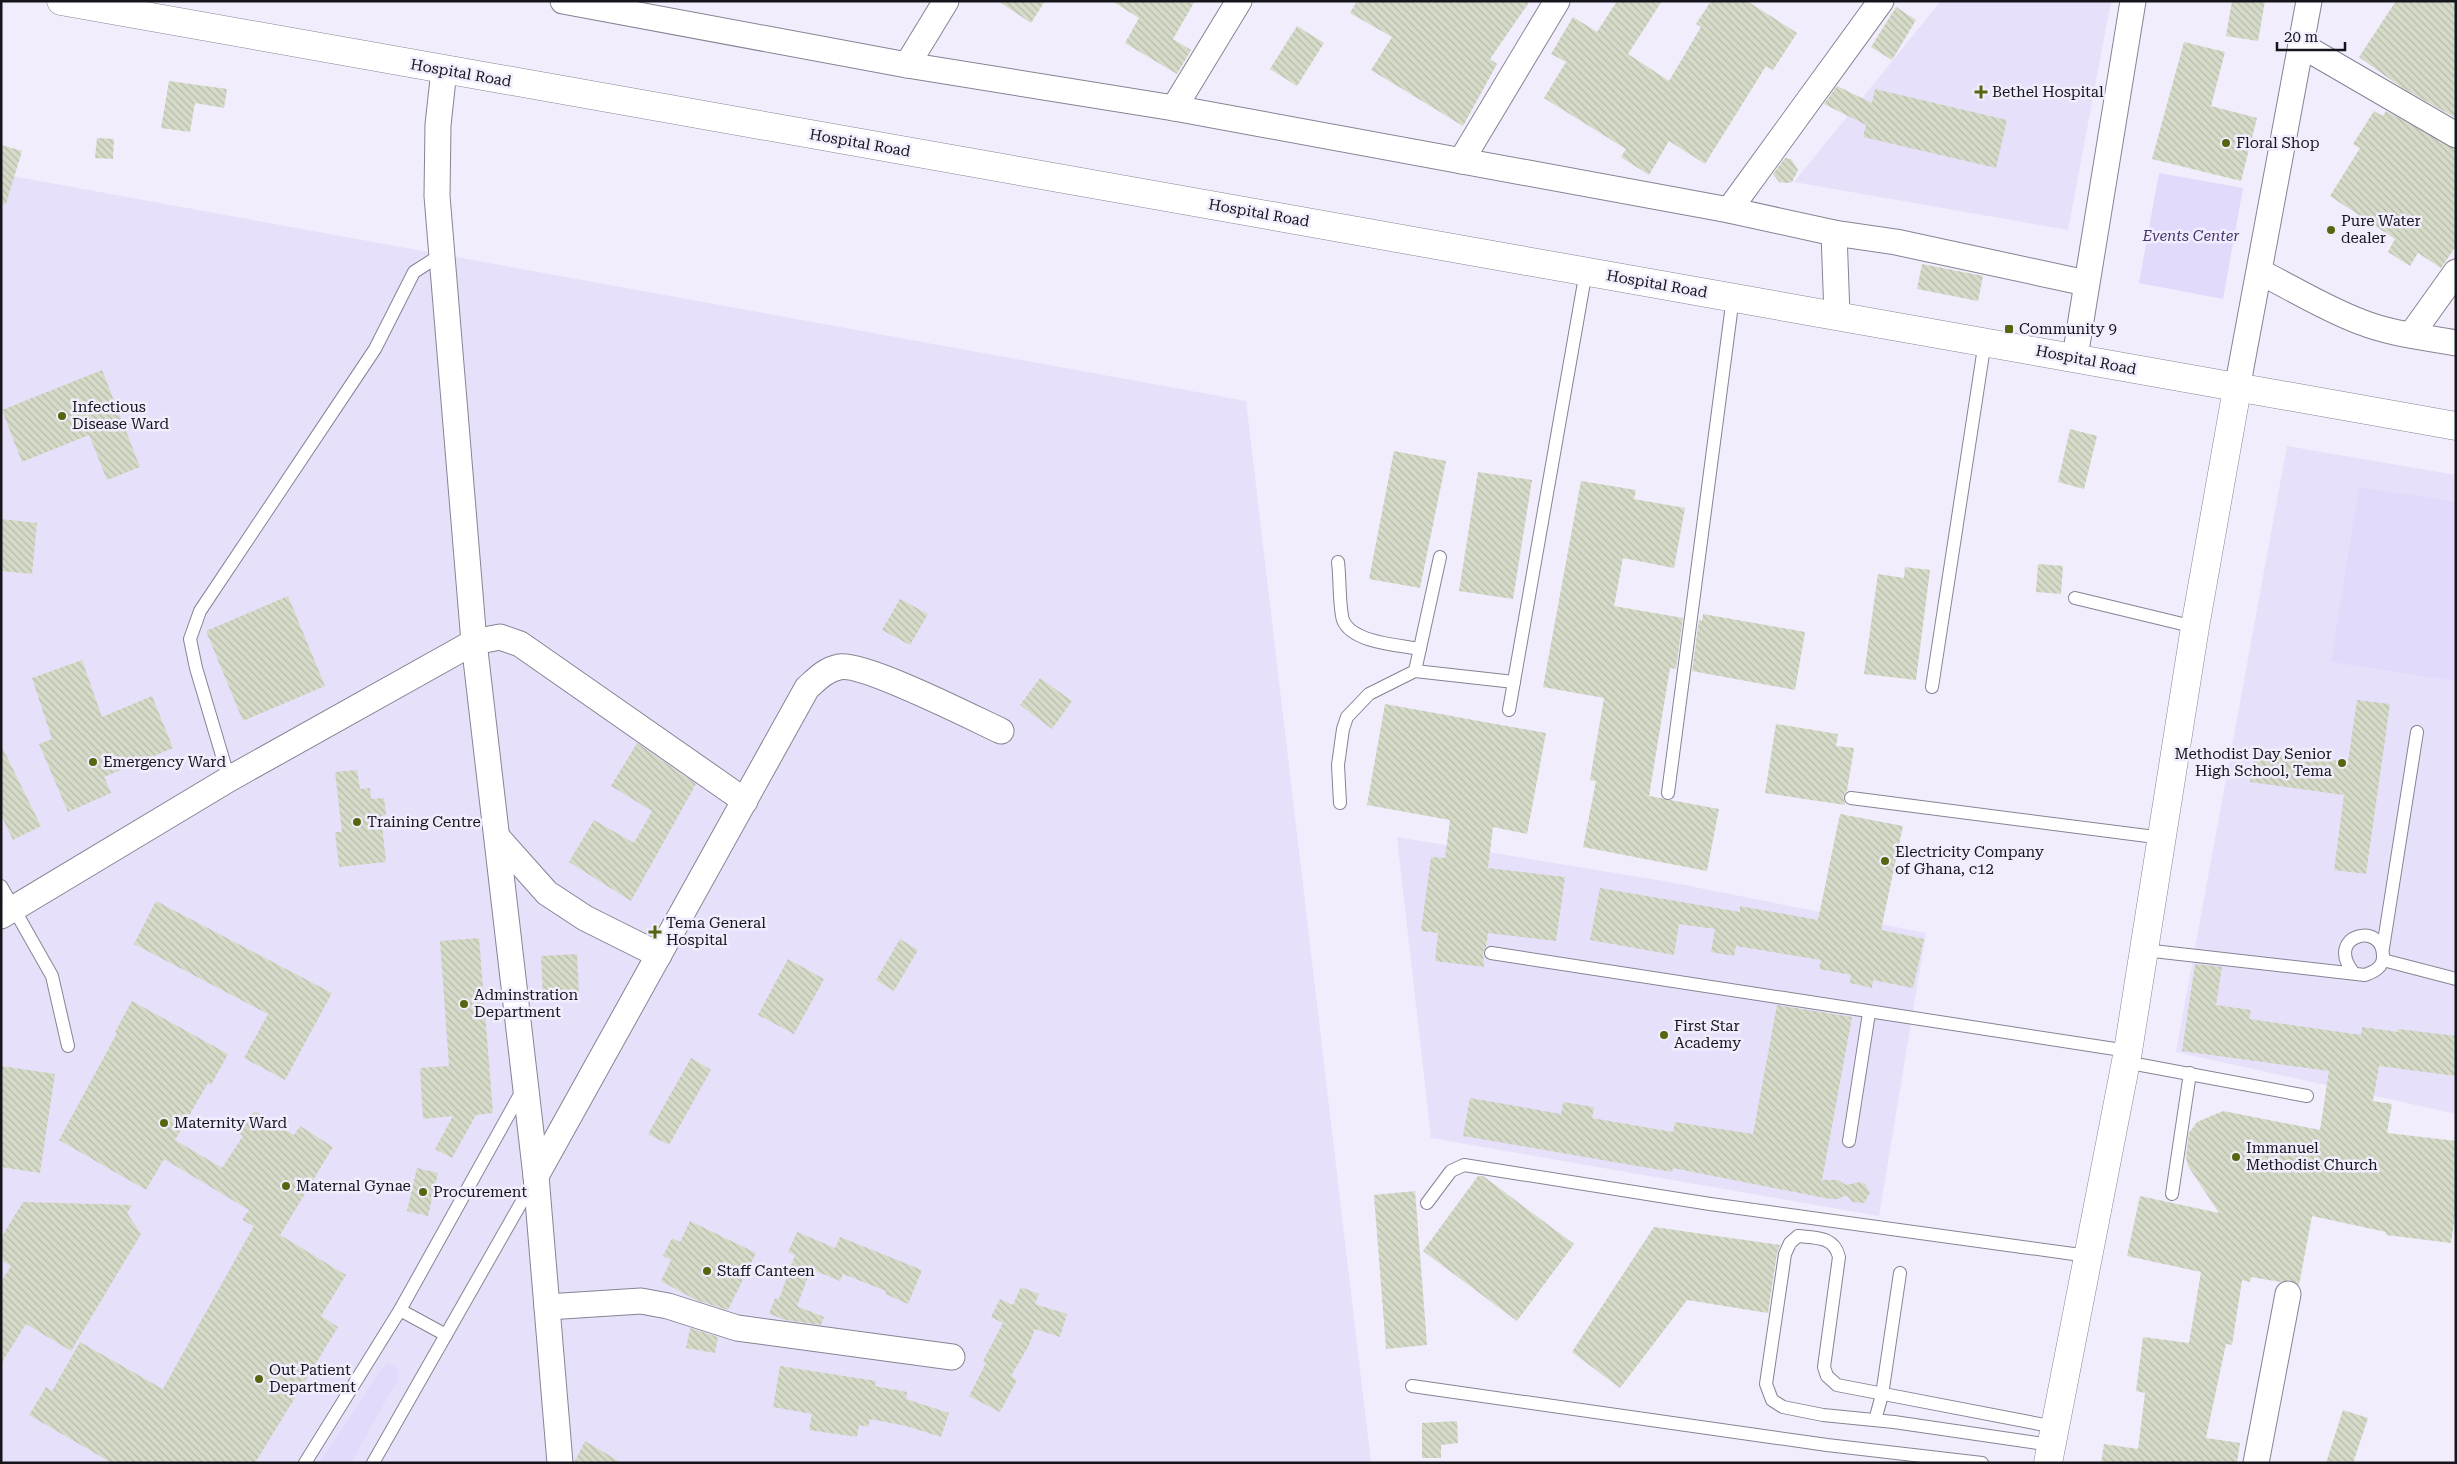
<svg xmlns="http://www.w3.org/2000/svg" width="2457" height="1464" viewBox="0 0 2457 1464" font-family="'Roboto Serif',serif">
  <style>
    .built { fill: #e7e0fa }
    .green { fill: #e2dafa }
    .building { fill: url(#building-back-hatch) }
    .lines { fill: none; stroke-linecap: round; stroke-linejoin: round }
    .lane-casing { stroke: #878394; stroke-width: 14 }
    .street-casing { stroke: #878394; stroke-width: 27 }
    .secondary-casing { stroke: #878394; stroke-width: 29 }
    .lane { stroke: #fff; stroke-width: 12 }
    .street { stroke: #fff; stroke-width: 25 }
    .secondary { stroke: #fff; stroke-width: 28 }
    .poi-dot { fill: #55660f; stroke: #f1edfc; stroke-width: 2 }
    .labels { text-anchor: middle; stroke-width: 5; stroke-linejoin: round; paint-order: stroke }
    .street-label { font-size: 15px; fill: #17151c; stroke: #f1edfc }
    .poi-label { font-size: 15px; fill: #17151c; stroke: #f1edfc; text-anchor: start }
    .park-label { font-size: 15px; font-style: italic; fill: #49366f; stroke: #f1edfc }
  </style>
  <defs>
    <pattern id="building-back-hatch" width="6" height="6" patternUnits="userSpaceOnUse" patternTransform="scale(1.25)"><rect width="6" height="6" fill="#d5dbc8"/><path d="M-1 5l2 2M0 0l6 6M5-1l2 2" fill="none" stroke="#b6bbab"/></pattern>
  </defs>
  <rect width="100%" height="100%" fill="#f1edfc"/>
  <g class="built">
    <path d="M1941 1H2111L2068 230 1794 182Z"/>
    <path d="M1 174 1246 401 1371 1463H1Z"/>
    <path d="M2287 446 2456 475V1114L2176 1052Z"/>
    <path d="M1397 837 1669 882 1926 933 1879 1216 1431 1138Z"/>
  </g>
  <g class="green">
    <path d="M2159 173 2243 188 2223 299 2139 283Z"/>
    <path d="M2359 487 2456 502V681L2331 662Z"/>
    <path d="M389 1363 397 1369 398 1379 351 1463H320L381 1369Z"/>
  </g>
  <g class="building">
    <path d="M998 1H1045L1031 23Z"/>
    <path d="M1112 1H1195L1173 39 1191 50 1177 74 1125 43 1139 18Z"/>
    <path d="M1357 1H1530L1490 59 1497 64 1463 126 1371 70 1392 37 1350 13Z"/>
    <path d="M1617 1H1662L1628 54 1669 81 1701 27 1696 24 1711 1H1747L1797 33 1773 70 1766 66 1705 164 1669 141 1649 175 1621 157 1626 149 1544 98 1566 62 1551 54 1573 17 1597 32Z"/>
    <path d="M2232 1H2265L2258 41 2226 36Z"/>
    <path d="M2396 1H2456V118L2401 87 2359 57Z"/>
    <path d="M1896 7 1916 20 1892 60 1871 47Z"/>
    <path d="M1297 26 1324 43 1297 86 1270 69Z"/>
    <path d="M2184 42 2225 52 2211 106 2257 118 2241 181 2152 159Z"/>
    <path d="M169 81 227 89 224 108 195 103 190 132 161 128Z"/>
    <path d="M1837 86 1872 103 1875 89 2007 120 1996 168 1863 137 1866 125 1824 104Z"/>
    <path d="M2374 111 2383 116 2386 111 2456 149V246L2441 268 2418 253 2410 266 2388 252 2395 239 2330 196 2360 148 2353 144Z"/>
    <path d="M97 138 114 139 113 159 95 158Z"/>
    <path d="M1 145 22 151 6 204H1Z"/>
    <path d="M1785 158 1791 159 1798 170 1792 182 1786 183 1779 182 1773 174Z"/>
    <path d="M1922 264 1983 276 1978 301 1917 289Z"/>
    <path d="M102 370 140 467 107 480 89 435 22 462 2 410Z"/>
    <path d="M2070 429 2097 436 2084 489 2058 482Z"/>
    <path d="M1394 451 1446 461 1420 588 1369 579Z"/>
    <path d="M1478 472 1532 480 1513 599 1459 591Z"/>
    <path d="M1581 481 1636 490 1634 499 1685 508 1674 568 1623 558 1614 606 1683 618 1676 669 1670 668 1649 796 1719 809 1707 871 1583 847 1596 781 1590 780 1604 698 1543 687Z"/>
    <path d="M1 519 37 523 32 574 1 571Z"/>
    <path d="M2038 564 2063 566 2061 594 2036 592Z"/>
    <path d="M1905 567 1930 570 1916 680 1864 674 1878 574 1904 578Z"/>
    <path d="M288 596 325 686 243 721 206 631Z"/>
    <path d="M900 599 928 614 910 645 882 630Z"/>
    <path d="M1703 614 1805 632 1795 690 1692 671 1699 620 1702 621Z"/>
    <path d="M82 660 102 717 152 696 173 748 104 777 111 793 68 812 39 744 52 739 32 678Z"/>
    <path d="M1040 678 1072 701 1052 729 1020 705Z"/>
    <path d="M2357 700 2390 704 2366 874 2334 870 2344 795 2250 782 2255 750 2348 762Z"/>
    <path d="M1385 704 1546 733 1527 834 1493 827 1488 868 1565 877 1556 941 1488 933 1486 947 1483 952 1484 967 1435 961 1438 933 1421 931 1431 857 1445 858 1450 820 1367 805Z"/>
    <path d="M1776 724 1838 734 1836 746 1854 748 1847 791 1843 796 1845 805 1765 793Z"/>
    <path d="M637 743 696 784 631 901 569 862 594 820 634 843 652 811 611 786Z"/>
    <path d="M1 745 41 826 13 840 1 815Z"/>
    <path d="M357 770 360 789 370 788 371 799 384 798 386 815 381 816 386 862 339 867 335 832H342L335 772Z"/>
    <path d="M1840 814 1903 826 1881 930 1924 939 1913 988 1873 980 1872 988 1850 983 1851 975 1819 969 1821 960 1736 946 1734 956 1711 952 1715 929 1679 924 1674 955 1590 940 1600 888 1740 912V906L1818 920Z"/>
    <path d="M156 901 332 993 285 1080 244 1058 268 1014 134 944Z"/>
    <path d="M479 938 493 1113 476 1115 452 1158 435 1149 453 1116 423 1119 420 1068 449 1066 440 941Z"/>
    <path d="M900 939 918 950 894 991 876 980Z"/>
    <path d="M577 954 579 995 543 998 541 956Z"/>
    <path d="M788 959 824 979 794 1034 758 1015Z"/>
    <path d="M2195 964 2222 967 2216 1005 2251 1010 2249 1019 2361 1035 2362 1027 2398 1032V1029L2456 1036V1076L2379 1066 2373 1101 2392 1104 2387 1133 2456 1141V1209L2451 1243 2386 1235V1232L2312 1216 2299 1285 2290 1280 2281 1282 2251 1277 2250 1282 2242 1280 2232 1345 2226 1344 2206 1438 2240 1443 2237 1463H2101L2104 1444 2138 1449 2145 1393 2136 1391 2143 1337 2189 1343 2201 1272 2127 1256 2140 1196 2219 1213 2188 1166 2186 1157 2189 1133 2197 1122 2223 1111 2320 1130 2329 1071 2182 1051Z"/>
    <path d="M132 1001 228 1054 211 1085 208 1083 175 1140 222 1168 243 1136 240 1134 254 1111 294 1135 300 1126 333 1147 280 1235 346 1275 321 1316 338 1327 255 1463H112L29 1415 46 1387 52 1391 80 1342 163 1389 254 1226 242 1220 249 1210 164 1159 146 1190 59 1140 117 1033 115 1032Z"/>
    <path d="M1777 1005 1852 1017 1822 1180H1838L1846 1185 1860 1182 1865 1184 1870 1193 1864 1203 1853 1202 1846 1195 1838 1199H1830L1673 1168 1672 1172 1463 1136 1470 1098 1561 1114 1563 1102 1594 1107 1592 1118 1673 1132 1675 1122 1753 1134Z"/>
    <path d="M691 1058 711 1070 669 1145 648 1134Z"/>
    <path d="M1 1066 55 1074 40 1173 1 1167Z"/>
    <path d="M417 1168 438 1173 428 1216 407 1211Z"/>
    <path d="M1478 1176H1483L1574 1244 1517 1321 1423 1251Z"/>
    <path d="M1415 1191 1427 1345 1386 1349 1374 1195Z"/>
    <path d="M23 1202 132 1205 127 1213 141 1234 71 1351 26 1324 1 1364V1282L11 1266 1 1260V1238Z"/>
    <path d="M690 1221 756 1253 728 1310 696 1300 661 1281 671 1260 663 1256 672 1238 680 1242Z"/>
    <path d="M1654 1227 1780 1245 1777 1253 1768 1313 1687 1300 1620 1388 1572 1352Z"/>
    <path d="M797 1232 835 1248 840 1237 922 1270 908 1304 885 1294 886 1291 843 1274 840 1281 811 1269 797 1306 824 1317 821 1325 786 1320 769 1314 775 1298 779 1299 795 1255 788 1252Z"/>
    <path d="M1021 1287 1039 1294 1035 1304 1067 1314 1060 1337 1035 1329 1029 1345 1011 1376 1017 1380 1000 1412 969 1396 986 1363 983 1361 1003 1323 991 1317 1000 1299 1013 1305Z"/>
    <path d="M690 1328 718 1337 715 1353 686 1348Z"/>
    <path d="M780 1366 876 1381 875 1386 907 1392 906 1399 949 1413 941 1437 906 1426 870 1419 868 1427 859 1425 857 1437 809 1430 812 1414 773 1407Z"/>
    <path d="M2343 1410 2368 1418 2353 1463H2326Z"/>
    <path d="M1457 1421 1458 1443 1441 1445V1458H1422V1423Z"/>
    <path d="M585 1441 622 1463H574Z"/>
  </g>
  <g class="lines">
    <g class="lane-casing">
      <g id="lane">
        <path d="M1338 562C1340 576 1339 607 1343 620 1352 643 1399 645 1420 649"/>
        <path d="M2075 598 2195 627"/>
        <path d="M1415 671 1440 557"/>
        <path d="M1932 687 1985 341"/>
        <path d="M1509 710 1586 271"/>
        <path d="M229 779 196 668 190 639 200 611 375 349 414 272 442 254"/>
        <path d="M1668 793 1733 297"/>
        <path d="M1851 798 2163 838"/>
        <path d="M1340 803 1338 765 1343 729 1347 717 1369 694 1415 671 1514 682"/>
        <path d="M1 886 52 976 68 1046"/>
        <path d="M2383 948 2417 732"/>
        <path d="M2144 950 2365 975C2373 972 2383 968 2383 957 2384 920 2324 935 2353 972"/>
        <path d="M1491 953 2128 1051"/>
        <path d="M2383 960 2456 979"/>
        <path d="M2125 1062 2307 1096"/>
        <path d="M1849 1141 1869 1013"/>
        <path d="M2172 1194 2190 1073"/>
        <path d="M1427 1203 1451 1171 1464 1165 1710 1204 2088 1256"/>
        <path d="M400 1310 446 1335"/>
        <path d="M1412 1386 1827 1445 1982 1463"/>
        <path d="M1875 1420 1882 1395 1900 1273"/>
        <path d="M2051 1445 1894 1422 1823 1415 1783 1407 1772 1400 1766 1384 1785 1254 1790 1243 1798 1236C1816 1238 1834 1236 1839 1257L1824 1367 1827 1376 1837 1385 2055 1427"/>
        <path d="M305 1463 400 1310 523 1089"/>
        <path d="M373 1463 533 1182"/>
      </g>
    </g>
    <g class="street-casing">
      <g id="street">
        <path d="M563 1 907 65 1174 108 1729 210 1834 233 1837 315"/>
        <path d="M2301 45 2456 135"/>
        <path d="M907 65 946 1"/>
        <path d="M444 70 438 125 437 196 474 642 536 1176 560 1463"/>
        <path d="M1174 108 1239 1"/>
        <path d="M1461 161 1557 1"/>
        <path d="M1729 210 1881 1"/>
        <path d="M1834 233 1896 242 2086 283"/>
        <path d="M2260 272C2294 289 2326 309 2361 322 2391 334 2424 337 2456 343"/>
        <path d="M2411 335 2456 272"/>
        <path d="M2075 357 2133 1"/>
        <path d="M2237 389 2309 1"/>
        <path d="M497 837 547 893 585 918 659 955"/>
        <path d="M1 916 229 779 474 642 500 637 520 644 745 801"/>
        <path d="M536 1176 807 688C817 679 825 670 839 667 863 662 973 718 1001 731"/>
        <path d="M547 1307 641 1301 668 1306 737 1328 952 1357"/>
        <path d="M2256 1463 2288 1294"/>
      </g>
    </g>
    <g class="secondary-casing">
      <g id="secondary">
        <path d="M61 1 2456 426"/>
        <path d="M2048 1463 2128 1051 2195 627 2237 389"/>
      </g>
    </g>
    <use href="#lane" class="lane"/>
    <use href="#street" class="street"/>
    <use href="#secondary" class="secondary"/>
  </g>
  <g class="poi-dot">
    <path d="M1978.5 84.5h5v5h5v5h-5v5h-5v-5h-5v-5h5z"/>
    <circle cx="2226" cy="143" r="5"/>
    <circle cx="2331" cy="230" r="5"/>
    <rect x="2004" y="324" width="10" height="10" rx="2.5"/>
    <circle cx="62" cy="416" r="5"/>
    <circle cx="93" cy="762" r="5"/>
    <circle cx="2342" cy="763" r="5"/>
    <circle cx="357" cy="822" r="5"/>
    <circle cx="1885" cy="861" r="5"/>
    <path d="M652.5 924.5h5v5h5v5h-5v5h-5v-5h-5v-5h5z"/>
    <circle cx="464" cy="1004" r="5"/>
    <circle cx="1664" cy="1035" r="5"/>
    <circle cx="164" cy="1123" r="5"/>
    <circle cx="2236" cy="1157" r="5"/>
    <circle cx="286" cy="1186" r="5"/>
    <circle cx="423" cy="1192" r="5"/>
    <circle cx="707" cy="1271" r="5"/>
    <circle cx="259" cy="1379" r="5"/>
  </g>
  <g class="labels">
    <g class="street-label">
      <text transform="translate(461 73) rotate(10)" y="5">Hospital Road</text>
      <text transform="translate(860 143) rotate(10)" y="5">Hospital Road</text>
      <text transform="translate(1259 213) rotate(10)" y="5">Hospital Road</text>
      <text transform="translate(1657 284) rotate(10)" y="5">Hospital Road</text>
      <text transform="translate(2086 360) rotate(11)" y="5">Hospital Road</text>
    </g>
    <g class="poi-label">
      <text x="1992" y="97">Bethel Hospital</text>
      <text x="2236" y="148">Floral Shop</text>
      <text x="2341" y="226">Pure Water<tspan x="2341" dy="17">dealer</tspan></text>
      <text x="2019" y="334">Community 9</text>
      <text x="72" y="412">Infectious<tspan x="72" dy="17">Disease Ward</tspan></text>
      <text x="2332" y="759" text-anchor="end">Methodist Day Senior<tspan x="2332" dy="17">High School, Tema</tspan></text>
      <text x="103" y="767">Emergency Ward</text>
      <text x="367" y="827">Training Centre</text>
      <text x="1895" y="857">Electricity Company<tspan x="1895" dy="17">of Ghana, c12</tspan></text>
      <text x="666" y="928">Tema General<tspan x="666" dy="17">Hospital</tspan></text>
      <text x="474" y="1000">Adminstration<tspan x="474" dy="17">Department</tspan></text>
      <text x="1674" y="1031">First Star<tspan x="1674" dy="17">Academy</tspan></text>
      <text x="174" y="1128">Maternity Ward</text>
      <text x="2246" y="1153">Immanuel<tspan x="2246" dy="17">Methodist Church</tspan></text>
      <text x="296" y="1191">Maternal Gynae</text>
      <text x="433" y="1197">Procurement</text>
      <text x="717" y="1276">Staff Canteen</text>
      <text x="269" y="1375">Out Patient<tspan x="269" dy="17">Department</tspan></text>
    </g>
    <g class="park-label">
      <text x="2191" y="241">Events Center</text>
    </g>
  </g>
  <rect width="2457" height="1464" fill="none" stroke="#17151c" stroke-width="5"/>
  <path d="M2277 42v8h68v-8" fill="none" stroke="#17151c" stroke-width="2.5"/>
  <text x="2284" y="42" font-size="15" fill="#17151c" stroke="#f1edfc" stroke-width="4" paint-order="stroke">20 m</text>
</svg>
